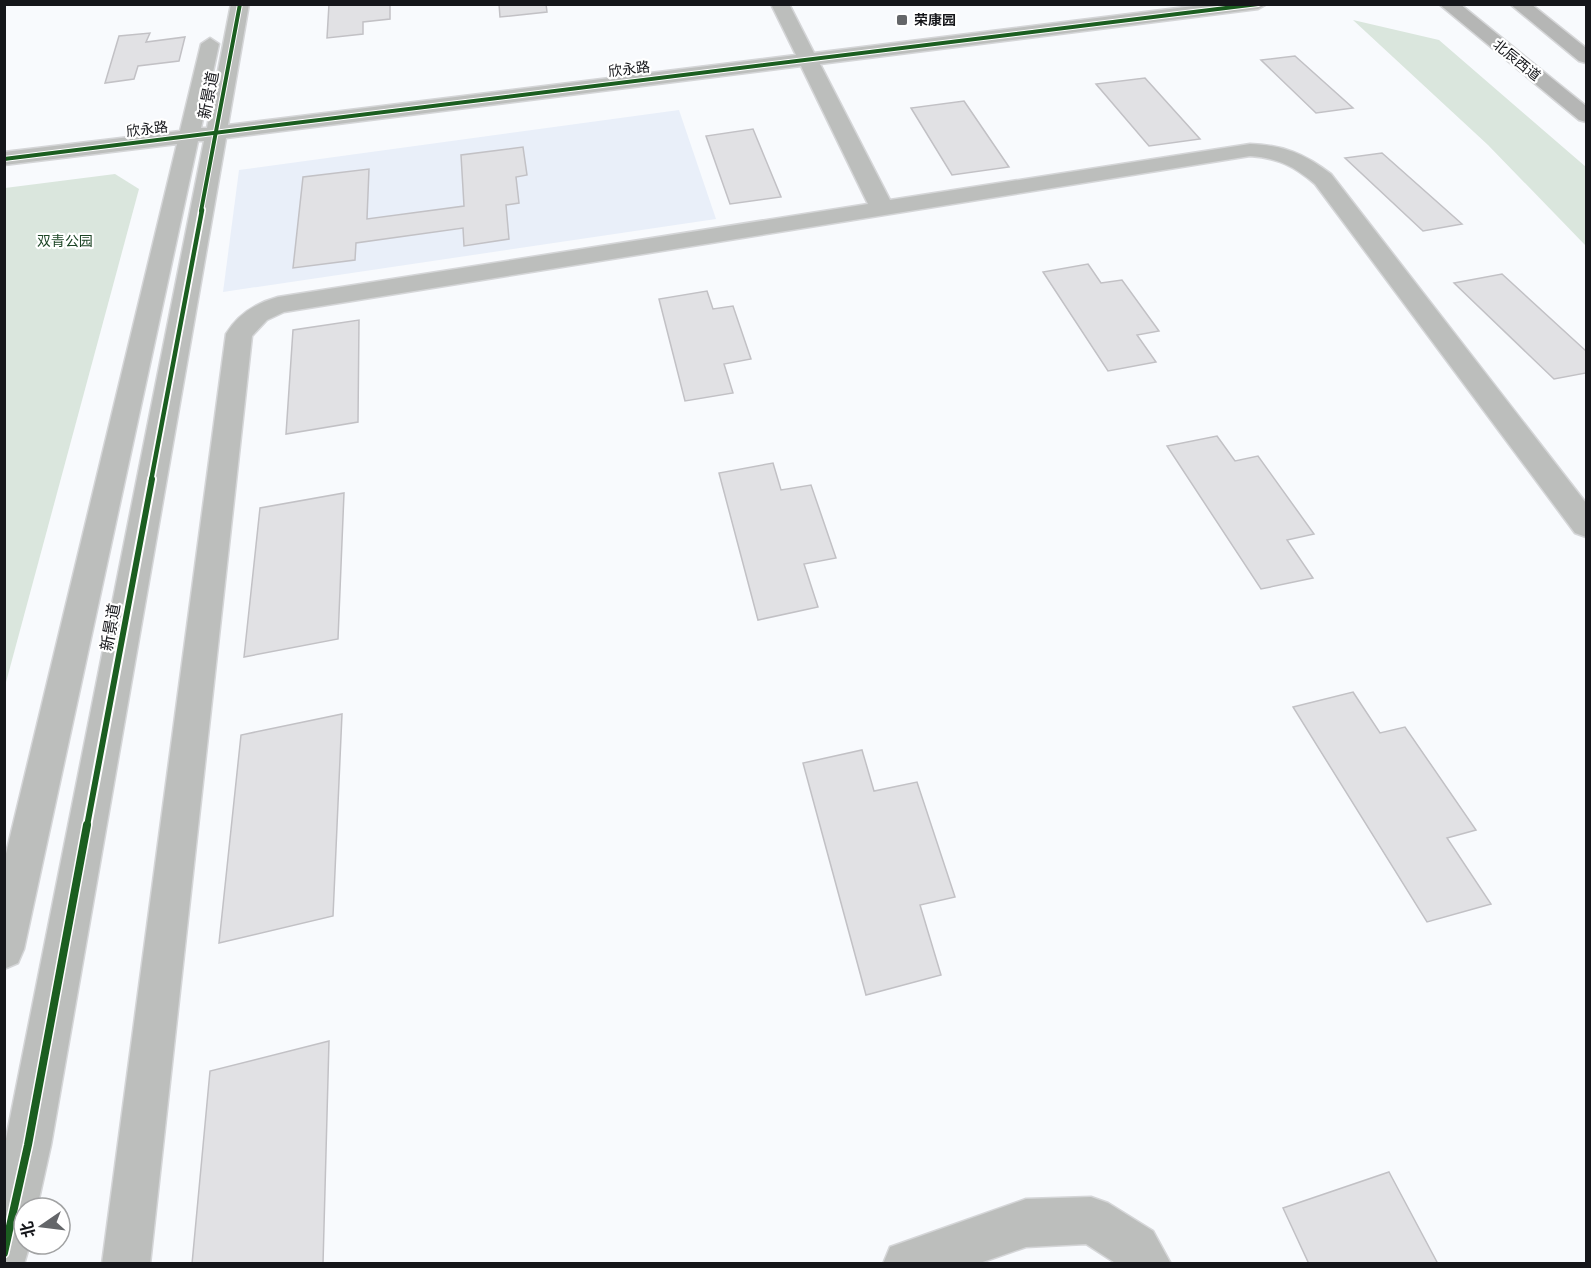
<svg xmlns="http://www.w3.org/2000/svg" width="1591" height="1268" viewBox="0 0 1591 1268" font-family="'Golos Text','Noto Sans SC',sans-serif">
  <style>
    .built { fill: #e9eff9 }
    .green { fill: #dae6dd }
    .building { fill: #e1e1e4; stroke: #c2c1c5; stroke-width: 1.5 }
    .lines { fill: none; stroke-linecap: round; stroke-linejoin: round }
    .minor-casing { stroke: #d5d6d8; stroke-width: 3 }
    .major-casing { stroke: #d5d6d8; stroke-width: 3 }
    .minor { fill: #bcbebc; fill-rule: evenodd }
    .major { fill: #b5b6b5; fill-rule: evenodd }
    .cycleway-far3-casing { stroke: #fff; stroke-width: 6 }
    .cycleway-far2-casing { stroke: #fff; stroke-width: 8 }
    .cycleway-far1-casing { stroke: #fff; stroke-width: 10 }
    .cycleway-casing { stroke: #fff; stroke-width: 11 }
    .cycleway-far3 { stroke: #1b5e20; stroke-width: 4 }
    .cycleway-far2 { stroke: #1b5e20; stroke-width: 4.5 }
    .cycleway-far1 { stroke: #1b5e20; stroke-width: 6 }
    .cycleway { stroke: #1b5e20; stroke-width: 8 }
    .poi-dot { fill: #646669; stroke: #fff; stroke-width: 2 }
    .labels { text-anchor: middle; stroke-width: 4.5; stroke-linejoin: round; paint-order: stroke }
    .far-poi-label { font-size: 14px; font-weight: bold; fill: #15161a; stroke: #fff; text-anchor: start }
    .far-street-label { font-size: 14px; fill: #15161a; stroke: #fff }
    .far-park-label { font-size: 14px; fill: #1c4525; stroke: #fff }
    .street-label { font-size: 16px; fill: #15161a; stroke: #fff }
  </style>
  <rect width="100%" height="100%" fill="#f8fafd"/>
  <path class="built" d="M679 110 716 219 223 292 239 170Z"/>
  <g class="green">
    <path d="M1353 20 1439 40 1586 167V246L1488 145Z"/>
    <path d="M115 174 139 189 5 686V188Z"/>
  </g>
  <g class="building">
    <path d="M329 4H390V19L363 22V34L327 38Z"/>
    <path d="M499 4H546L547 12 500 17Z"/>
    <path d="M150 33 146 42 185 37 179 61 138 66 134 79 105 83 119 36Z"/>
    <path d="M1295 56 1353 108 1316 113 1261 60Z"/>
    <path d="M1145 78 1200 139 1149 146 1096 84Z"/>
    <path d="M964 101 1009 167 952 175 911 108Z"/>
    <path d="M753 129 781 197 730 204 706 136Z"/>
    <path d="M523 147 527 175 516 177 519 203 506 205 509 239 464 246 463 228 356 243 355 260 293 268 303 177 369 169 367 219 464 206 461 155Z"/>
    <path d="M1382 153 1462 224 1423 231 1345 158Z"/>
    <path d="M1088 264 1101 283 1122 280 1159 331 1137 335 1156 362 1108 371 1043 272Z"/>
    <path d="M1502 274 1586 351V373L1554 379 1454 283Z"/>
    <path d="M707 291 713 309 733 306 751 359 724 364 733 393 685 401 659 299Z"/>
    <path d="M359 320 358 422 286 434 293 330Z"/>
    <path d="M1217 436 1235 461 1258 456 1314 534 1287 540 1313 578 1261 589 1167 446Z"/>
    <path d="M773 463 781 490 811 485 836 558 804 564 818 607 758 620 719 473Z"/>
    <path d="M344 493 338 639 244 657 260 508Z"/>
    <path d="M1353 692 1380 733 1405 727 1476 830 1447 838 1491 904 1427 922 1293 707Z"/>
    <path d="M342 714 333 916 219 943 241 735Z"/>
    <path d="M862 750 874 791 917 782 955 897 920 905 941 975 866 995 803 763Z"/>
    <path d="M329 1041 323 1264H192L210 1071Z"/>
    <path d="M1389 1172 1438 1264H1309L1283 1208Z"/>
  </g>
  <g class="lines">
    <g class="minor-casing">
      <g id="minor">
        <path d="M231 4H249L228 125 796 55 771 4H789L814 53 1210 4H1267L1258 9 820 64 890 200 1250 144C1283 145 1305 154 1331 174L1586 503V537L1575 533 1315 184C1294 166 1278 158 1250 156L284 312 267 320 252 336 150 1264H102L226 334C238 314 256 303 278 297L868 204 801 66 226 138 51 1145 37 1208H24V1244H30L24 1264H4V1149L204 141H198L24 949 18 963 4 969V862L177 144 4 165V152L180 131 201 44 210 38 219 44 201 128H207Z"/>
        <path d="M1091 1197 1108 1203 1153 1231 1171 1264H1117L1086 1244 1026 1247 977 1264H883L890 1247 1026 1199Z"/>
      </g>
    </g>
    <g class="major-casing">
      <g id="major">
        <path d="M1439 4H1460L1586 106V122L1579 120Z"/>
        <path d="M1510 4H1531L1586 48V63L1579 61Z"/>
      </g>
    </g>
    <use href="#minor" class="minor"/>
    <use href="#major" class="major"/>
    <g class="cycleway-far3-casing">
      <g id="cycleway-far3">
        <path d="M4 159 1258 4"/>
        <path d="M201 211 240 4"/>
      </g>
    </g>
    <g class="cycleway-far2-casing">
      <path id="cycleway-far2" d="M151 481 202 210"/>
    </g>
    <g class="cycleway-far1-casing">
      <path id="cycleway-far1" d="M87 826 152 479"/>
    </g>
    <g class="cycleway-casing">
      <path id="cycleway" d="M4 1253 28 1145 87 825"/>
    </g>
    <use href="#cycleway-far3" class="cycleway-far3"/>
    <use href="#cycleway-far2" class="cycleway-far2"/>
    <use href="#cycleway-far1" class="cycleway-far1"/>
    <use href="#cycleway" class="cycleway"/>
  </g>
  <rect class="poi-dot" x="896" y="14" width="12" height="12" rx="3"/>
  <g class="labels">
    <g class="far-poi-label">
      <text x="914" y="25">荣康园</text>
    </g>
    <g class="far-street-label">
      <text transform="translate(1517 60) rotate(39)" y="5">北辰西道</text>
      <text transform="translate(629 69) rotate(-7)" y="5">欣永路</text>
      <text transform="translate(147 129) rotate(-7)" y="5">欣永路</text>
    </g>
    <g class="far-park-label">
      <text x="65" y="246">双青公园</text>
    </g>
    <g class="street-label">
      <text transform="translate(208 95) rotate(-79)" y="6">新景道</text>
      <text transform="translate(110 627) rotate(-80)" y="6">新景道</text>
    </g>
  </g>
  <rect width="1591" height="1268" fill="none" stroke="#15161a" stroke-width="12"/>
  <g transform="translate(42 1226) rotate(256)"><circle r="28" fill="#ffffff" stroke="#a1a2a3" stroke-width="1.5"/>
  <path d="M0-4.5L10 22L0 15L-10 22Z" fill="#646669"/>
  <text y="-9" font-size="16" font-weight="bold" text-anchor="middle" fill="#15161a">北</text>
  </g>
</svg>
